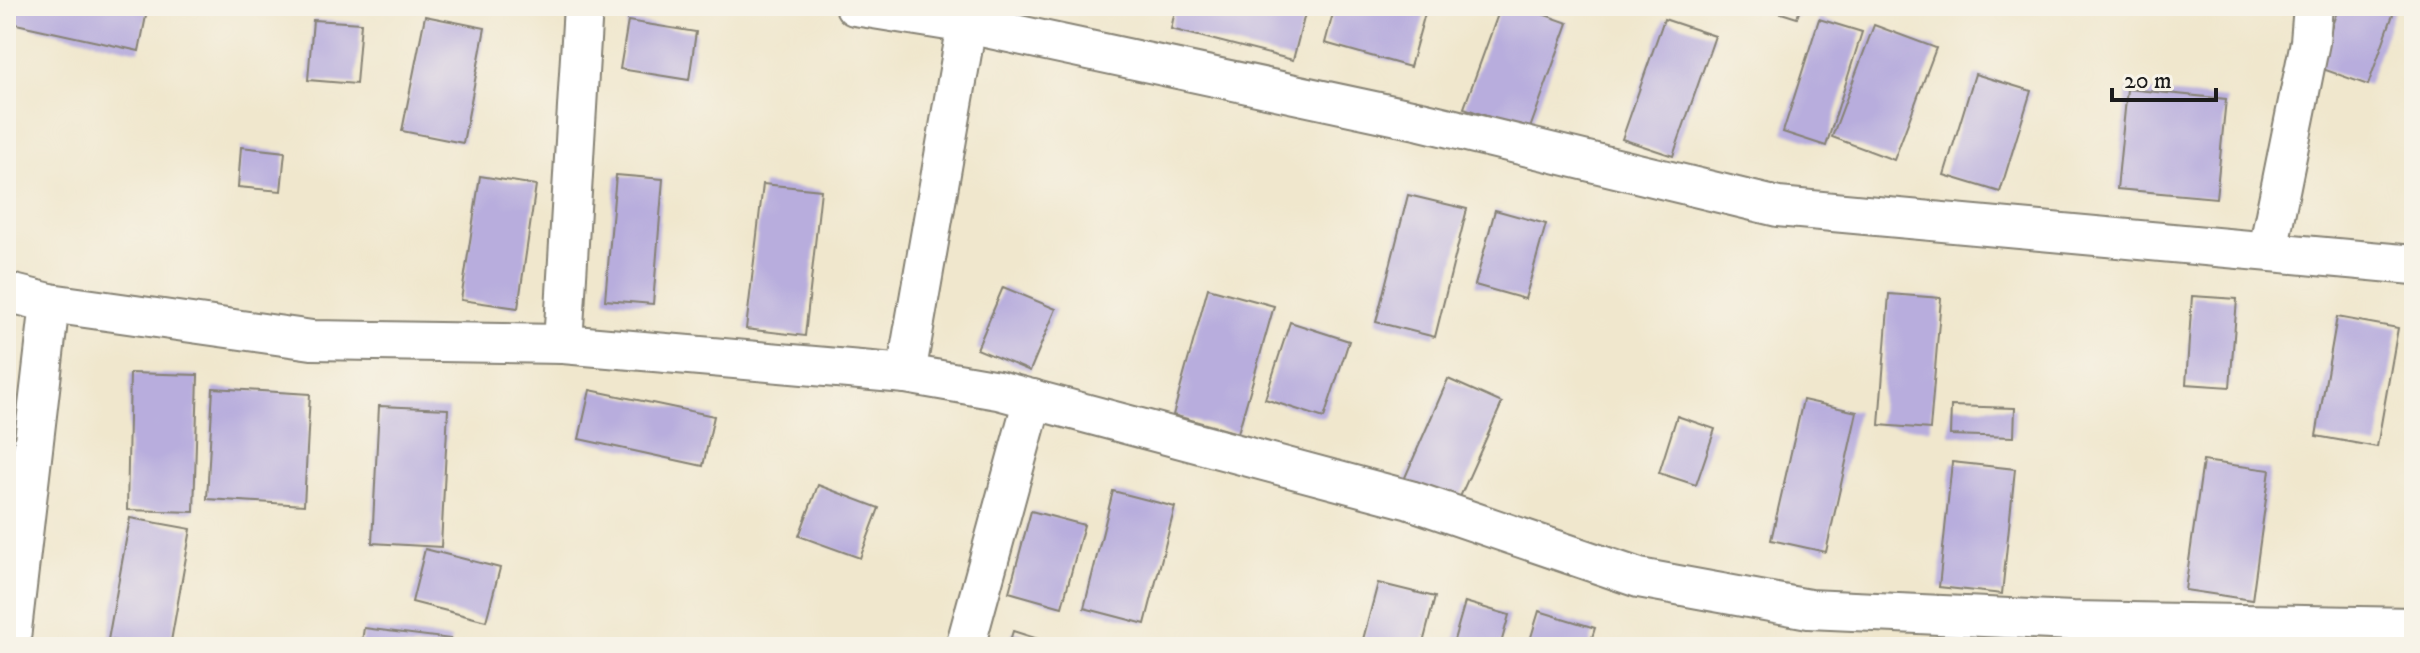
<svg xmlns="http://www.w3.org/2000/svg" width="2420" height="653" viewBox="0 0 2420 653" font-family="'IM FELL DW Pica',serif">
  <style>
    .building { fill: #b8addd }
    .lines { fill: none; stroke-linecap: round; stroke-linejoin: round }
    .street-casing { stroke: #868274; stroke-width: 42 }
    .street { stroke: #fff; stroke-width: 38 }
  </style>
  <rect width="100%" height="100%" fill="#f7f3e8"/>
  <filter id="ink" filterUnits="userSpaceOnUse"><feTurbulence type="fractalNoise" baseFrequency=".0125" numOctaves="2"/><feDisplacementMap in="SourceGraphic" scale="16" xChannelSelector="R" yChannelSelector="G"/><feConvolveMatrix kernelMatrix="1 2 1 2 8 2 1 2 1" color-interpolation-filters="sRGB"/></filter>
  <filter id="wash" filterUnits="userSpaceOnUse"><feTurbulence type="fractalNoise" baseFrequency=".006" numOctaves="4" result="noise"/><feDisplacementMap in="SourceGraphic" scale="32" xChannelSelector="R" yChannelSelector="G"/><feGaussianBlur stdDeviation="1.8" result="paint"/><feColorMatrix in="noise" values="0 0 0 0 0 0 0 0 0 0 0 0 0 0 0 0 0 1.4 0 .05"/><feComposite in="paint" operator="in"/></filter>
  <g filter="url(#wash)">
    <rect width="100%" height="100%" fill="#f0e7cd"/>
    <g id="blocks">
      <g class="building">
        <path d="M10 6H148L139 51 7 22Z"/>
        <path d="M1176 6H1307L1293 60 1171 29Z"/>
        <path d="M1335 6H1427L1410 67 1325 43Z"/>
        <path d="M1501 6H1520L1568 23 1529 131 1464 108Z"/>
        <path d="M1759 6H1801L1797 18Z"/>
        <path d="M2339 6H2396L2368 85 2317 67Z"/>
        <path d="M425 16 485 28 463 143 402 131Z"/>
        <path d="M1664 19 1715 36 1673 156 1622 139Z"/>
        <path d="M1819 19 1862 32 1826 146 1783 132Z"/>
        <path d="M313 20 361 23 356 84 308 80Z"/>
        <path d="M628 21 696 32 689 80 620 69Z"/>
        <path d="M1874 25 1936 48 1894 160 1832 137Z"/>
        <path d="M1975 74 2031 91 2000 192 1944 175Z"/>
        <path d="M2127 89 2226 99 2216 198 2117 189Z"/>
        <path d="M241 147 285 152 281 191 238 187Z"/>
        <path d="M616 175 663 179 653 304 605 300Z"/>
        <path d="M480 176 536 185 518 308 461 300Z"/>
        <path d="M763 184 821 190 805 336 746 329Z"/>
        <path d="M1408 195 1467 209 1435 337 1376 322Z"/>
        <path d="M1495 210 1546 224 1525 299 1475 285Z"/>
        <path d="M1003 287 1056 309 1030 371 977 349Z"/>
        <path d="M1208 288 1274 306 1238 433 1173 415Z"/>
        <path d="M1889 294 1941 298 1930 429 1879 425Z"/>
        <path d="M2192 296 2237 299 2230 387 2186 384Z"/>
        <path d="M2337 317 2398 328 2377 447 2316 436Z"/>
        <path d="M1290 322 1349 341 1324 418 1265 399Z"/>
        <path d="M130 373 198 375 194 512 127 510Z"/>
        <path d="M1448 379 1502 403 1456 506 1403 482Z"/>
        <path d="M213 388 310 394 304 505 207 499Z"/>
        <path d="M590 390 714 416 703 466 579 439Z"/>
        <path d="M1803 400 1857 412 1826 552 1771 540Z"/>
        <path d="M379 406 448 409 441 547 372 543Z"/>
        <path d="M1951 406 2015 408 2014 437 1950 435Z"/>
        <path d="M1677 416 1715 429 1696 485 1659 473Z"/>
        <path d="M2203 461 2270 470 2252 600 2185 590Z"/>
        <path d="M1952 462 2015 469 2002 594 1939 587Z"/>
        <path d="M818 485 879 508 860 558 799 536Z"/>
        <path d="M1113 491 1175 507 1145 624 1084 608Z"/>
        <path d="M1031 511 1084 525 1062 607 1009 592Z"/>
        <path d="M130 518 191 529 170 647 108 640Z"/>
        <path d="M425 549 500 568 486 621 412 602Z"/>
        <path d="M1378 583 1435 597 1422 647H1361Z"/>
        <path d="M1465 602 1509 615 1500 647H1452Z"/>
        <path d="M1539 611 1595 628 1589 647H1528Z"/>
        <path d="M364 628 451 639 450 647H361Z"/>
        <path d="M1013 631 1060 646V647H1008Z"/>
      </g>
    </g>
  </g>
  <g filter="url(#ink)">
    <use href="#blocks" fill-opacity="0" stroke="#868274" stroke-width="2"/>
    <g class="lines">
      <g class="street-casing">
        <g id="street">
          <path d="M855 6 967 24 1421 121 1778 207 2414 265"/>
          <path d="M2268 250 2310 42 2313 6"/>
          <path d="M6 292 50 303 312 340 563 344 906 374 998 390 1410 500 1639 578 1809 609 2073 621 2414 627"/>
          <path d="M563 344 583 6"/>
          <path d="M906 374 967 24"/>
          <path d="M10 647 50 303"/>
          <path d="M965 647 1033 399"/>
        </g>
      </g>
      <use href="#street" class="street"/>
    </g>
  </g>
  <rect width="2420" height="653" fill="none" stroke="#f7f3e8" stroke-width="32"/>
  <path d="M2112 88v12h104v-12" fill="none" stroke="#1c1c1c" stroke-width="4"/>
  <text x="2124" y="88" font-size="24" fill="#1c1c1c" stroke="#f7f3e8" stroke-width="6" paint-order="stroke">20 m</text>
</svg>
